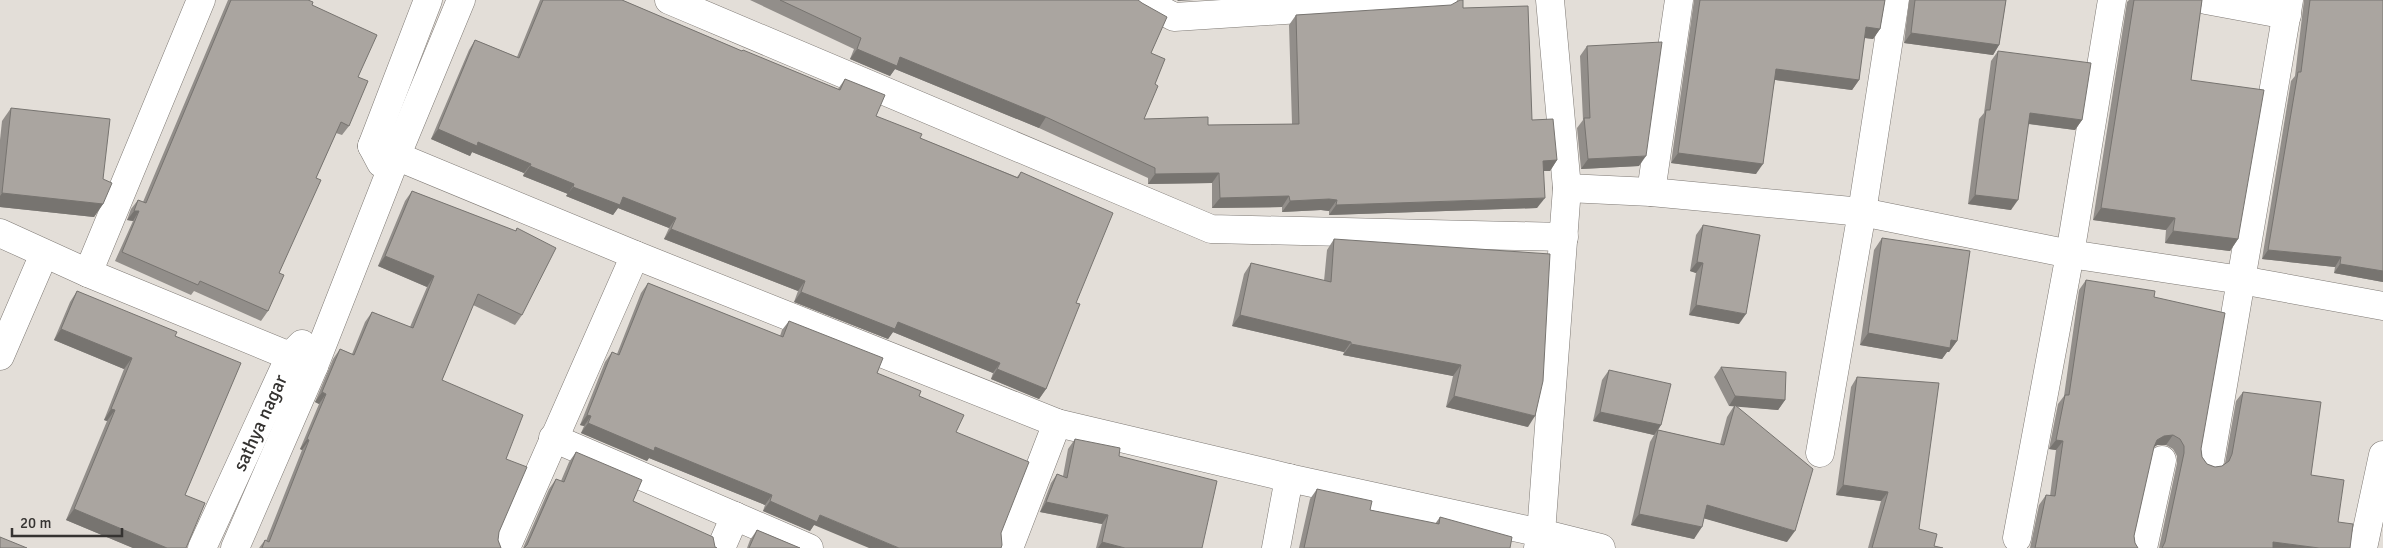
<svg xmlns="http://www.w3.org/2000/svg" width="2383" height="548" viewBox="0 0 2383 548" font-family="Signika,sans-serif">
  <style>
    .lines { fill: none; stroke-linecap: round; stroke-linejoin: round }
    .minor-casing { stroke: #7e7974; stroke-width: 29 }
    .minor { stroke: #fff; stroke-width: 28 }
    .wall { fill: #928e8a }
    .shaded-wall { fill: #777470 }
    .building { fill: #aaa5a0; stroke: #777470 }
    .labels { text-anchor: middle; stroke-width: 4; stroke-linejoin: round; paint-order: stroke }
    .street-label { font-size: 19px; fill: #353331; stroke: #e3ded8 }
  </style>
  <rect width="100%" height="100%" fill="#e3ded8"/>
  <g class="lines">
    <g class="minor-casing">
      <g id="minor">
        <path d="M669 0 1211 229 1564 237"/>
        <path d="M1142 0 1174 17 1443 0"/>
        <path d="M2206 0 2287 15"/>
        <path d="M372 146 635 255 1057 423 1289 478 1541 533 1601 548"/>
        <path d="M381 163 372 146 428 0"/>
        <path d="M1567 188 1651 192 1862 212 2070 254 2241 280 2383 306"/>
        <path d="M1651 192 1679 0"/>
        <path d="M0 233 88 273 314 366"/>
        <path d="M88 273 201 0"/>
        <path d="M0 356 44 254"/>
        <path d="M553 438 809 548"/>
        <path d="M1820 453 1862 212 1895 0"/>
        <path d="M2210 461 2289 0"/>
        <path d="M2017 538 2070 254 2112 0"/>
        <path id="s1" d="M202 548 290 356 302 344"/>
        <path d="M235 548 314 366 396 157 461 0"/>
        <path d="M506 548 635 255"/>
        <path d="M721 548 735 516"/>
        <path d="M1009 548 1057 423"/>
        <path d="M1276 548 1289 478"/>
        <path d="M1538 548 1541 533 1567 188 1550 0"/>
        <path d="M2143 548 2162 460"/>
        <path d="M2363 548 2383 455"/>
      </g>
    </g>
    <use href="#minor" class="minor"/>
  </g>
  <g class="wall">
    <path d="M228 0H308L312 5 358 77 349 126 342 135 336 133 316 178 279 273 268 311 261 321 194 291 191 295 115 261 133 221 127 220 131 209 138 200 143 202Z"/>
    <path d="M540 0H622L742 51 838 89 845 79 876 116 920 138 1017 177 1021 172 1076 303 1046 389 1039 399 991 379 993 373 893 332 888 339 794 302 798 291 664 239 669 228 618 208 613 215 566 196 568 194 523 176 524 173 472 152 470 156 431 139 469 50 475 40 517 57Z"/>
    <path d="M750 0H1138L1151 53 1155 84 1144 119 1208 125 1292 124 1289 25 1296 15 1463 8 1557 160 1550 171H1544L1537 208 1329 215V211L1321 210 1282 212V207L1212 208V183L1148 184V178L1039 128 895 69 890 76 850 59 854 49Z"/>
    <path d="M1694 0H1885L1880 29 1873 39 1864 38 1859 80 1852 90 1775 80 1756 174 1671 163Z"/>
    <path d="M1909 0H2006L1999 45 1993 55 1904 43Z"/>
    <path d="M2129 0H2202L2191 80 2238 239 2230 251 2165 243 2166 230 2093 220 2127 2Z"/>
    <path d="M2304 0H2383V282L2334 273 2335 267 2262 259 2291 81 2295 76Z"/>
    <path d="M1587 46 1639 166 1581 169 1577 128 1583 120 1580 56Z"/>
    <path d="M1998 51 2082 120 2075 130 2028 124 2011 210 1968 204 1979 119 1984 113 1991 61Z"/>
    <path d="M11 108 103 204 94 217 0 207V140L2 121Z"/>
    <path d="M412 191 515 231 517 228 522 315 515 325 473 305 442 380 506 459 498 540 501 548H259L265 540 266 541 302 450 300 449 319 404 315 402 333 359 340 349 352 354 365 322 372 312 410 327 427 287 378 266 405 201Z"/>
    <path d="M1703 225 1739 324 1689 315 1696 273 1690 271 1696 235Z"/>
    <path d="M1882 238 1957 341 1949 352H1947L1942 359 1860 345 1874 250Z"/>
    <path d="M1334 239 1528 427 1446 407 1453 376 1343 355 1344 352 1232 326 1244 274 1251 263 1324 281 1327 250Z"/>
    <path d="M2086 280 2154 297 2201 449 2202 457 2207 464 2215 467 2222 466 2225 463 2236 401 2243 392 2311 475 2338 522 2350 548H2159L2177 463V456L2173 449 2166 445H2157L2153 448 2134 536 2135 543 2138 548H2030L2039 505 2046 495 2050 496 2056 450 2049 449 2058 404 2064 396 2079 290Z"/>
    <path d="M648 283 780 336 782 330 789 321 814 525 810 531 763 511 765 505 649 458 647 461 581 433 584 426 580 425 605 362 612 352 617 354 641 293Z"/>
    <path d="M77 291 175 336 185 495 186 548H133L66 520 107 421 104 420 124 369 54 340 70 302Z"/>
    <path d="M1721 367 1785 400 1778 410 1737 406 1787 542 1704 518 1694 539 1631 525 1650 442 1654 435 1593 421 1602 380 1609 370 1661 425 1658 430 1720 444 1727 417 1734 406H1729L1714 377Z"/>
    <path d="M1857 377 1919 529 1934 546 1943 548H1868L1881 501 1836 495 1851 387Z"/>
    <path d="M1075 439 1119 456 1202 548H1096L1102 524 1040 512 1051 483 1057 474 1063 476 1068 449Z"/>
    <path d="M576 452 633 501 717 548H523L549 489 556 479 561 481 569 462Z"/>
    <path d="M1317 489 1370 510 1435 524 1440 517 1510 548H1299L1310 499Z"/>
    <path d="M757 530 800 548H747L750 540Z"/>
  </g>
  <g class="shaded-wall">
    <path d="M1178 0H1194L1177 1Z"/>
    <path d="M1866 27 1880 29 1873 39 1859 37Z"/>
    <path d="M1911 33 1999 45 1993 55 1904 43Z"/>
    <path d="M857 49 900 57 1046 117 1039 128 895 69 890 76 850 59Z"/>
    <path d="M1776 69 1859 80 1852 90 1769 79Z"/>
    <path d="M2030 113 2082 120 2075 130 2023 123Z"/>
    <path d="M438 129 478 142 531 164 524 173 472 152 470 156 431 139Z"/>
    <path d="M1678 153 1763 164 1756 174 1671 163Z"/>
    <path d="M1646 156 1639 166 1581 169 1588 159Z"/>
    <path d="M1557 160 1550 171H1536L1543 161Z"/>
    <path d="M530 166 574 184 568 194 523 176Z"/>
    <path d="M1219 173 1212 183 1148 184 1155 174Z"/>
    <path d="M573 187 623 197 676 218 669 228 618 208 613 215 566 196Z"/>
    <path d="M2 193 103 204 94 217 0 207V196Z"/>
    <path d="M1975 195 2018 200 2011 210 1968 204Z"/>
    <path d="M1289 196 1282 207 1212 208 1220 198Z"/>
    <path d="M1545 198 1537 208 1329 215 1336 205Z"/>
    <path d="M1329 199 1337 200 1329 211 1321 210 1282 212 1290 201Z"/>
    <path d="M2101 208 2175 218 2166 230 2093 220Z"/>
    <path d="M134 211H139L133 221 127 220Z"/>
    <path d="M671 229 805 281 798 291 664 239Z"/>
    <path d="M2173 231 2238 239 2230 251 2165 243Z"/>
    <path d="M2268 250 2341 257 2335 267 2262 259Z"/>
    <path d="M385 256 434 276 427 287 378 266Z"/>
    <path d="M1697 262 1703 263 1696 273 1690 271Z"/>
    <path d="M2340 264 2383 271V282L2334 273Z"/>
    <path d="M801 292 898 322 1000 363 993 373 893 332 888 339 794 302Z"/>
    <path d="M1696 305 1746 314 1739 324 1689 315Z"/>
    <path d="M1240 315 1351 342 1344 352 1232 326Z"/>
    <path d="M61 329 132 358 124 369 54 340Z"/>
    <path d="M1868 333 1951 340 1957 341 1949 352H1947L1942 359 1860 345Z"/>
    <path d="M1351 344 1461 365 1453 376 1343 355Z"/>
    <path d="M997 369 1046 389 1039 399 991 379Z"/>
    <path d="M322 392 326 394 319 404 315 402Z"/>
    <path d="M1454 396 1535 416 1528 427 1446 407Z"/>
    <path d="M1735 396 1785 400 1778 410 1729 406Z"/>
    <path d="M111 409 115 410 107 421 104 420Z"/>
    <path d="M1600 412 1661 425 1654 435 1593 421Z"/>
    <path d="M587 415 591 416 584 426 580 425Z"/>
    <path d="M588 423 655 447 772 495 765 505 649 458 647 461 581 433Z"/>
    <path d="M2173 435 2166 445H2157L2150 450 2157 440 2164 436Z"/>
    <path d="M307 439 309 440 302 450 300 449Z"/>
    <path d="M2056 440 2063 441 2056 450 2049 449Z"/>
    <path d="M1843 485 1888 492 1881 501 1836 495Z"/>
    <path d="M770 501 820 515 899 548H869L814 525 810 531 763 511Z"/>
    <path d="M1046 502 1108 515 1102 524 1040 512Z"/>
    <path d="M1707 505 1795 531 1787 542 1699 517Z"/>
    <path d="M74 509 167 548H133L66 520Z"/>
    <path d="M1639 514 1702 527 1694 539 1631 525Z"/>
    <path d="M1102 542 1125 548H1098Z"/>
    <path d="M2273 542 2319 548H2269Z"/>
  </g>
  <g class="building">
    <path d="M231 0H308L313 2 312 5 377 35 358 77 368 81 349 126 341 122 316 178 321 180 279 273 284 275 268 311 200 281 198 285 122 252 139 211H134L138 200 146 203Z"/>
    <path d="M543 0H622L742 51 743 50 840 90 845 79 885 95 876 116 922 134 920 138 1018 178 1021 172 1113 213 1076 303 1080 304 1046 389 997 369 1000 363 898 322 895 329 801 292 805 281 671 229 676 218 623 197 620 205 573 187 574 184 530 166 531 164 478 142 477 146 438 129 475 40 519 58Z"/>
    <path d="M780 0H1138L1142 3 1167 17 1151 53 1165 59 1155 84 1158 86 1144 119 1208 117V125L1299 124 1296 15 1451 5 1460 0H1463V8L1528 6 1532 120 1553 119 1557 160 1543 161 1545 198 1336 205 1337 200 1329 199 1290 201 1289 196 1220 198 1219 173 1155 174V168L1046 117 900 57 897 66 857 49 861 38Z"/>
    <path d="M1700 0H1885L1880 29 1866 27 1859 80 1776 69 1763 164 1678 153Z"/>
    <path d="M1915 0H2006L1999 45 1911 33Z"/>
    <path d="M2134 0H2202L2191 80 2264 90 2238 239 2173 231 2175 218 2101 208Z"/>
    <path d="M2310 0H2383V271L2340 264 2341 257 2268 250 2298 72H2301Z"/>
    <path d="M1662 42 1646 156 1588 159 1584 118H1590L1587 46Z"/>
    <path d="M1998 51 2091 63 2082 120 2030 113 2018 200 1975 195 1986 110H1990Z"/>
    <path d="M11 108 110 119 103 179 112 183 103 204 2 193Z"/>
    <path d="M412 191 516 231 517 228 556 248 522 315 478 294 442 380 523 415 506 459 527 467 499 532 498 540 501 548H262L265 540 269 542 309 440 307 439 326 394 322 392 340 349 354 355 372 312 413 328 434 276 385 256Z"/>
    <path d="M1703 225 1760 235 1746 314 1696 305 1703 263 1697 262Z"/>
    <path d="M1882 238 1970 251 1957 341 1951 340 1950 348 1868 333Z"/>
    <path d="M1334 239 1550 254 1543 381 1535 416 1454 396 1461 365 1351 344V342L1240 315 1251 263 1331 282Z"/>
    <path d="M2086 280 2155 291 2154 297 2225 313 2201 449 2202 457 2207 464 2215 467 2222 466 2229 461 2232 454 2243 392 2321 402 2311 475 2344 480 2338 522 2353 524 2350 548H2319L2273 542V548H2162L2165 542 2184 453V446L2180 439 2173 435 2164 436 2157 440 2154 447 2134 536 2135 543 2138 548H2035L2046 495 2055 496 2063 441 2056 440 2065 395H2069Z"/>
    <path d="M648 283 783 337 789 321 883 358 877 373 921 391 919 396 964 415 956 432 1029 462 1001 533 1002 545 1001 548H899L820 515 817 522 770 501 772 495 655 447 654 451 588 423 591 416 587 415 612 352 619 355Z"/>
    <path d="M77 291 177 332 175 336 241 363 185 495 205 503 186 548H167L74 509 115 410 111 409 132 358 61 329Z"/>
    <path d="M1721 367 1786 372 1785 400 1735 396Z"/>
    <path d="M1609 370 1671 384 1661 425 1600 412Z"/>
    <path d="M1857 377 1939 383 1919 529 1937 534 1934 546 1943 548H1872L1888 492 1843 485Z"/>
    <path d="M1735 405 1813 469 1795 531 1707 505 1702 527 1639 514 1658 430 1724 445Z"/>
    <path d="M1075 439 1120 448 1119 456 1217 481 1202 548H1125L1102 542 1108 515 1046 502 1057 474 1067 478Z"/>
    <path d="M576 452 642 480 633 501 713 537 715 547 717 548H524L527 545 556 479 564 482Z"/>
    <path d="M1317 489 1372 501 1370 510 1439 524 1440 517 1512 537 1510 548H1304Z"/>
    <path d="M757 530 800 548H749Z"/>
    <path d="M0 537 27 548H0Z"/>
  </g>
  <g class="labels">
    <g class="street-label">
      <text dy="7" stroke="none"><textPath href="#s1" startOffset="138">sathya nagar</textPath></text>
    </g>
  </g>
  <path d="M12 528v8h110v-8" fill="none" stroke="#353331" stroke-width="2.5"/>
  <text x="20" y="528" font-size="15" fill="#353331" stroke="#e3ded8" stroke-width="4" paint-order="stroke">20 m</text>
</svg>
